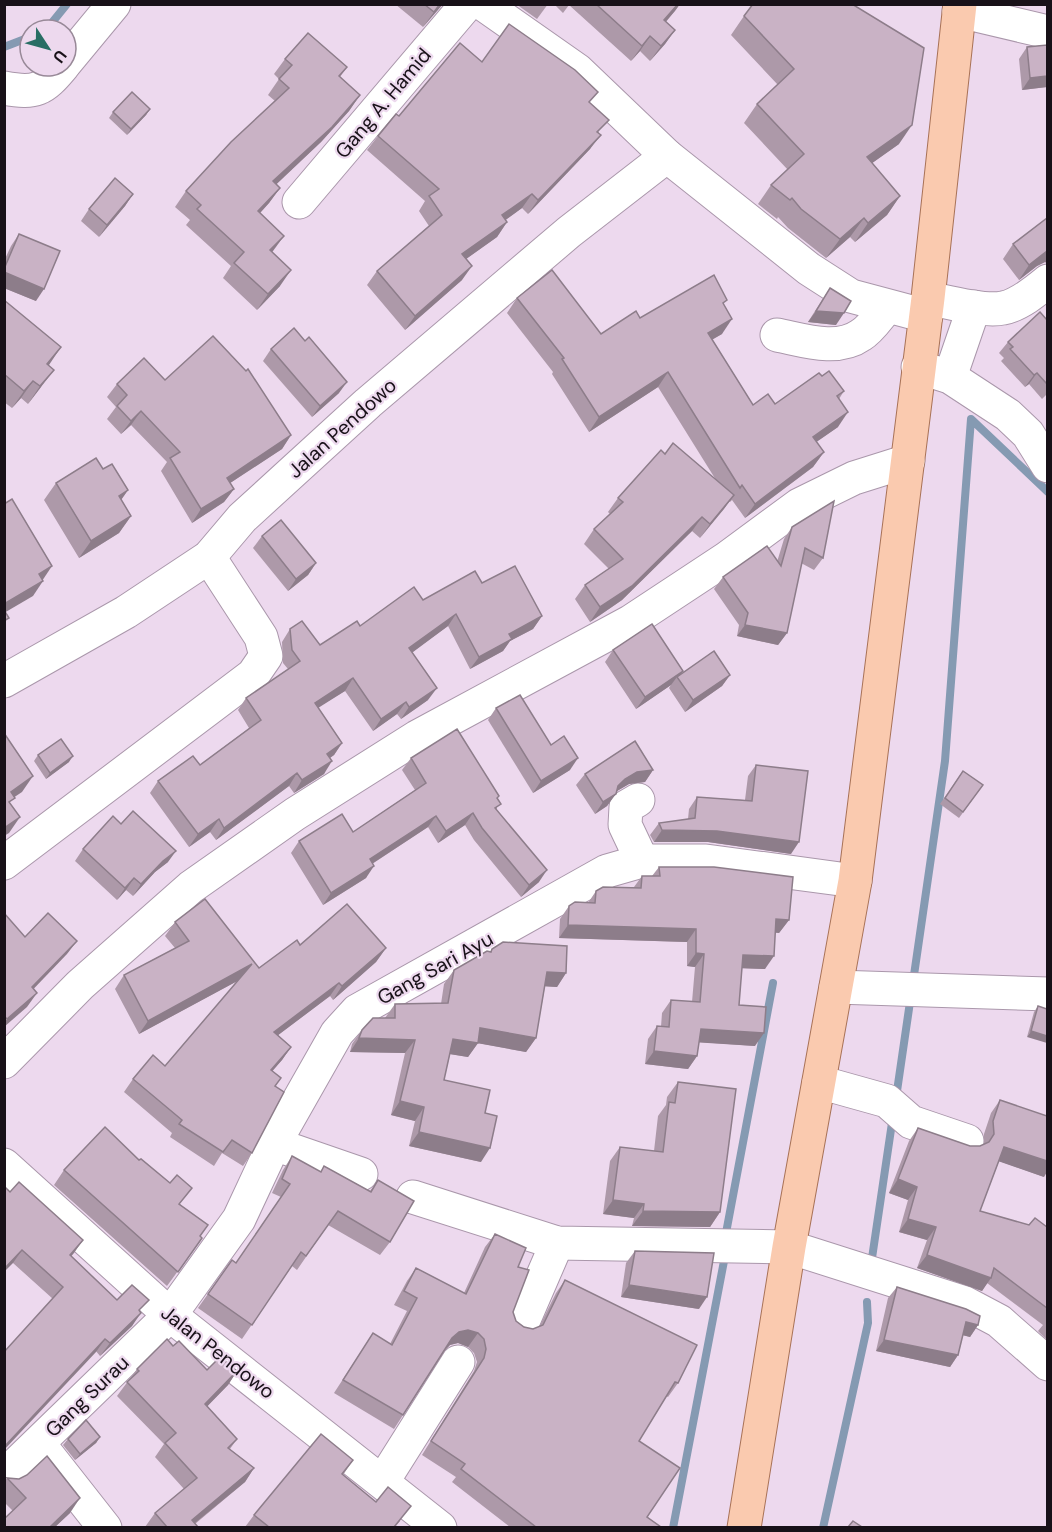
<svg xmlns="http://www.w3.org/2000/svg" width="1052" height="1532" viewBox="0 0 1052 1532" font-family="'DM Sans',sans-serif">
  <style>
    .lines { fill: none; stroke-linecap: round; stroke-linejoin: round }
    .stream { stroke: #859ab2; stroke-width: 8 }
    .minor-casing { stroke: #aa97ab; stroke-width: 35 }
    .major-casing { stroke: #a87257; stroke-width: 35 }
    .minor { stroke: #fff; stroke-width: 33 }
    .major { stroke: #facaaf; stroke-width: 33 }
    .wall { fill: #ad99a9 }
    .shaded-wall { fill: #8d7d8a }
    .building { fill: #c9b2c5; stroke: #8d7d8a; stroke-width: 1.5 }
    .labels { text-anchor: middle; stroke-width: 4.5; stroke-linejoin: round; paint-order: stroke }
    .street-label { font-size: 20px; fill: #181118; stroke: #edd9ee }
  </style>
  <rect width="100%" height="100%" fill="#edd9ee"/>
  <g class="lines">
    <g class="stream">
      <path d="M46 30 67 4"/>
      <path d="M4 47 30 37"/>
      <path d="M913 982 945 761 971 419 1048 492"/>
      <path d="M896 1098 911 995"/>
      <path d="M726 1233 773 983"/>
      <path d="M872 1258 893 1116"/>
      <path d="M673 1528 724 1261"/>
      <path d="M823 1528 868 1323 867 1302"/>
    </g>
    <g class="minor-casing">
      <g id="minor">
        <path d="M483 4 577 70 667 156 809 269 851 296 926 316"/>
        <path d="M959 11 1048 32"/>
        <path d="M66 62 114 4"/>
        <path d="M4 88C36 94 43 90 63 66"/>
        <path d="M299 202 467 4"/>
        <path d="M928 298C948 302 984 312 1003 308 1019 305 1036 291 1048 281"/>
        <path d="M777 335C803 340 837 352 861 335 871 329 879 316 887 307"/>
        <path d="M918 367 950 377 1008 415 1028 434 1048 466"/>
        <path d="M950 377 974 307"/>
        <path d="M4 681 126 612 209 557 242 518 368 403 569 232 667 156"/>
        <path d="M638 800 626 807 625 825 642 861"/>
        <path d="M4 863 253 675 266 656 261 637 209 557"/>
        <path d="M836 987 1048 994"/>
        <path d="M4 1062 80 985 191 887 295 814 417 737 630 622 727 558 799 505 854 478 908 461"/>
        <path d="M819 1082 887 1101 911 1122 967 1141"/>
        <path d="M274 1144 361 1174"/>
        <path d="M4 1165 170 1315 440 1528"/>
        <path d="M413 1197 557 1243 789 1247 965 1303 999 1321 1048 1364"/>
        <path d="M522 1324 557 1243"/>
        <path d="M39 1444 105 1528"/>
        <path d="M4 1476 170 1315 239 1219 274 1144 337 1033 357 1011 607 871 642 861H706L855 881"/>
        <path d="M383 1481 458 1362"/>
      </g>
    </g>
    <g class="major-casing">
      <path id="major" d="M744 1528 789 1247 855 881 928 298 960 4"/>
    </g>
    <use href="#minor" class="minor"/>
    <use href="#major" class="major"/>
  </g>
  <g class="wall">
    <path d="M395 4H443L423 27Z"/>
    <path d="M516 4H548L537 19Z"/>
    <path d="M554 4H680L666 22 675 30 665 44 650 61 640 51 631 61 569 5 563 13Z"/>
    <path d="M744 16 899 144 872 163 900 196 887 215 855 242 850 237 826 258 788 228 778 217 777 219 758 204 771 185 788 170 744 123 757 104 778 85 731 35Z"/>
    <path d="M1047 45V87L1022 90 1019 59 1027 47Z"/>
    <path d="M285 59 347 67 340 77 360 95 349 111 321 142 276 184 280 188 269 203 260 213 280 286 257 310 223 278 231 266 186 225 190 220 175 207 186 191 275 101 268 95 279 79 274 74Z"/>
    <path d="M482 62 590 103 599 133 590 149 528 214 522 208 505 220 507 222 497 237 466 259 462 280 405 330 367 285 377 271 429 226 419 211 425 201 367 150 378 136 399 116Z"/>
    <path d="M150 109 146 115 127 135 109 118 113 112Z"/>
    <path d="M133 194 125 206 99 237 81 221 89 209Z"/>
    <path d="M1047 218V263L1045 262 1037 266 1019 280 1003 259 1013 244Z"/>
    <path d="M19 234 36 301 4 288V261L11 246Z"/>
    <path d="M830 288 836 325 808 322 822 300Z"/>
    <path d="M517 298 601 334 640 318 724 305 722 334 712 339 753 405 775 404 822 376 844 391 839 399 838 427 816 442 824 452 813 467 745 518 732 500 730 502 729 501 700 538 692 531 622 600 590 622 575 599 585 585 609 569 584 544 594 529 610 514 608 512 618 498 665 454 716 480 658 387 589 432 552 374 553 372 507 313Z"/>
    <path d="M4 300 48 365 41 387 28 404 21 398 12 408 4 402Z"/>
    <path d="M1047 320V394L1042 399 1029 384 1025 387 1001 361 1004 358 999 353 1008 342Z"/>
    <path d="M271 349 339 393 312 417 263 361Z"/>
    <path d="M165 380 291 435 282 449 230 483 234 489 224 502 192 523 161 471 167 462 131 425 121 434 107 419 116 407 107 397 117 384Z"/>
    <path d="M103 469 128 490 121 500 131 516 119 533 79 558 44 500 56 483Z"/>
    <path d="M792 527 823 558 814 570 801 563 787 633 778 645 737 636 739 625 714 589 723 577 777 562 784 539Z"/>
    <path d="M262 536 316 563 308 575 288 591 253 548Z"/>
    <path d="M482 583 542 616 533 629 510 641 503 651 470 669 448 626 412 652 428 700 401 719 397 714 373 731 345 691 318 707 342 743 334 755 330 758 324 774 294 793 289 786 216 840 210 832 189 847 150 793 158 781 200 765 249 728 238 710 246 698 288 669 283 663 282 642 290 629 320 645 360 626 423 600Z"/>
    <path d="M613 650 680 674 730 675 722 686 685 712 669 688 671 685 636 709 605 662Z"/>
    <path d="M496 708 570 770 533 793 488 720Z"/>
    <path d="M38 755 69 762 46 779 34 761Z"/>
    <path d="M411 758 497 798V810L539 882 521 897 474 840 465 825 438 843 428 827 372 864 366 878 323 905 291 853 299 841 353 832 415 790 402 770Z"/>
    <path d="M756 765 791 854 708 842H654L650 835 659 823 688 819 689 809 697 797 745 800 748 776Z"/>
    <path d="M653 770 645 782 629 784 617 791 607 806 595 814 576 785 585 774Z"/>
    <path d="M963 771 983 785 959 818 940 804Z"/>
    <path d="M121 824 168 862 155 872 133 896 126 890 117 900 75 861 83 849Z"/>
    <path d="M659 867 789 920 779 933 775 932 765 969 742 968 739 1005 755 1046 699 1042 697 1056 688 1069 645 1064 648 1039 657 1026 661 1027 662 1013 671 1000 692 1002 695 967 687 966V942L559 938 560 919 569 906 588 903 596 891 634 887 642 876H652Z"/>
    <path d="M175 922 259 968 300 945 386 948 376 962 333 1000 330 996 278 1035 291 1047 282 1060 272 1071 276 1086 252 1153 243 1166 222 1153 214 1166 170 1137 172 1133 124 1092 133 1079 165 1066 239 980 139 1034 115 989 124 975 175 948 165 936Z"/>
    <path d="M492 949 566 973 557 987 545 986 536 1038 526 1052 478 1043 468 1057 450 1054 444 1080 485 1113 481 1162 409 1146 415 1121 391 1115 405 1053 350 1052 352 1044 362 1030 385 1018 395 1004H441L444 984 454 970 490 952Z"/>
    <path d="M1038 1006 1047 1009 1027 1037 1034 1012Z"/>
    <path d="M678 1082 720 1212 710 1227 632 1226 634 1218 603 1214 610 1161 620 1147 654 1151 658 1116 666 1105 667 1097Z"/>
    <path d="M1000 1100 1044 1177 999 1161 980 1211 1029 1225 1047 1227V1340L1038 1331 1043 1325 987 1283 982 1291 917 1268 927 1240 899 1232 908 1200 889 1193 909 1141 918 1128 970 1146H980L984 1144V1134L991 1113Z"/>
    <path d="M292 1156 320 1172 324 1166 370 1191 378 1180 390 1242 380 1255 328 1225 297 1270 292 1266 242 1339 198 1308 232 1260 236 1263 281 1197 272 1193 283 1170Z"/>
    <path d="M139 1160 180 1204 200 1236 202 1238 167 1286 54 1185 64 1170Z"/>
    <path d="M10 1192 83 1240 71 1256 117 1300 140 1312 132 1326 100 1356 53 1299 13 1263Z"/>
    <path d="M495 1234 518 1267 513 1312 516 1321 524 1327 533 1329 539 1327 556 1293 565 1280 678 1383 668 1397 666 1396 639 1441 647 1517 661 1527H510L452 1482 456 1477 422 1455 474 1371 477 1362 474 1353 468 1347 458 1343 450 1345 445 1350 394 1429 334 1393 373 1333 390 1344 407 1311 394 1305 407 1281 416 1268 464 1293 485 1247Z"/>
    <path d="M635 1251 699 1309 621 1297 626 1263Z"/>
    <path d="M897 1287 978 1325 970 1337 963 1335 958 1355 950 1367 876 1351 888 1298Z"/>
    <path d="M173 1346 207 1370 237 1371 228 1385 207 1406 237 1439 230 1449 254 1468 245 1482 195 1524 198 1527H145L155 1513 184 1489 155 1457 164 1444 117 1396 137 1369Z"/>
    <path d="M100 1437 96 1443 75 1460 63 1445 68 1439Z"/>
    <path d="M353 1460 343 1475 400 1521 395 1527H245L254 1515Z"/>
    <path d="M7 1478 70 1513 55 1527H4L13 1511 4 1502V1482Z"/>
  </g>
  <g class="shaded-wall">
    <path d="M440 4H443L423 27 434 12Z"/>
    <path d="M678 4H680L675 11 654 35 664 20Z"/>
    <path d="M675 30 665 44 650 61 661 46Z"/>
    <path d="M650 36 640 51 631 61 642 46Z"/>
    <path d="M1047 76V87L1022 90 1030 78Z"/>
    <path d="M360 95 349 111 321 142 263 197 273 181Z"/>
    <path d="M150 109 146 115 127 135 131 129Z"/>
    <path d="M912 125 899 144 854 176 867 157Z"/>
    <path d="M601 135 590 149 528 214 538 200Z"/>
    <path d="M280 188 269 203 248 226 258 211Z"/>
    <path d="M133 194 125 206 99 237 107 225Z"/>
    <path d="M532 194 522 208 492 230 502 215Z"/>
    <path d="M900 196 887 215 855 242 868 223Z"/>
    <path d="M864 218 850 237 826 258 840 239Z"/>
    <path d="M507 222 497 237 452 269 462 254Z"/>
    <path d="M284 236 273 251 259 266 270 250Z"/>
    <path d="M1047 251V263L1045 262 1037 266 1019 280 1029 265Z"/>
    <path d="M472 266 462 280 405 330 415 316Z"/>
    <path d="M291 270 280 286 257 310 268 294Z"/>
    <path d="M4 272 44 289 36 301 4 288Z"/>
    <path d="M816 311 844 313 836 325 808 322Z"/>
    <path d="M732 319 722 334 698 348 708 333Z"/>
    <path d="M61 347 49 365 34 381 47 364Z"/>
    <path d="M54 370 28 404 40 386Z"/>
    <path d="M668 372 658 387 589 432 599 417Z"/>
    <path d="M1037 373 1029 384 1025 387 1034 375Z"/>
    <path d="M33 381 21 398 12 408 24 391Z"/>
    <path d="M347 382 339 393 312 417 320 406Z"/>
    <path d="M141 411 131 425 121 434 131 421Z"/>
    <path d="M848 412 838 427 802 452 813 437Z"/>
    <path d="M291 435 282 449 218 491 227 478Z"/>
    <path d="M824 452 813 467 745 518 755 504Z"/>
    <path d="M234 489 224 502 192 523 201 509Z"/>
    <path d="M128 490 116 507 119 496Z"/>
    <path d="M734 495 724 509 700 538 710 524Z"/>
    <path d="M131 516 119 533 79 558 91 541Z"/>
    <path d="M702 517 692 531 622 600 590 622 600 607Z"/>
    <path d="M316 563 308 575 288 591 296 579Z"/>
    <path d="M52 566 42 581 39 574Z"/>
    <path d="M43 581 33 596 4 613V604Z"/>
    <path d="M456 614 448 626 401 661 409 648Z"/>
    <path d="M542 616 533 629 510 641 503 651 470 669 479 657 509 634Z"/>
    <path d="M745 625 787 633 778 645 737 636Z"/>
    <path d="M683 671 678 678 677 677 671 685 636 709 645 697Z"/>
    <path d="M730 675 722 686 685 712 693 700Z"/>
    <path d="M353 678 345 691 307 715 315 703Z"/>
    <path d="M437 688 428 700 401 719 409 707Z"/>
    <path d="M406 702 397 714 373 731 381 719Z"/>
    <path d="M342 743 334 755 318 766 327 754Z"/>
    <path d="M73 756 69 762 46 779 50 773Z"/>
    <path d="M578 758 570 770 533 793 541 781Z"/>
    <path d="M332 761 324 774 294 793 302 780Z"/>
    <path d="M653 770 645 782 629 784 617 791 618 786 625 779 637 772Z"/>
    <path d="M297 773 289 786 216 840 224 828Z"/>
    <path d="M33 776 22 792 4 804 11 792Z"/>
    <path d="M616 794 607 806 595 814 603 802Z"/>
    <path d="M473 813 465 825 438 843 446 831Z"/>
    <path d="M436 816 428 827 361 871 370 859Z"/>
    <path d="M20 817 9 833 4 836V828Z"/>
    <path d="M219 819 210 832 189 847 198 834Z"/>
    <path d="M662 830 717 831 799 842 791 854 708 842H654Z"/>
    <path d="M176 851 168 862 155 872 133 896 141 884 163 861Z"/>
    <path d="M374 866 366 878 323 905 331 893Z"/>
    <path d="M547 870 539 882 521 897 529 885Z"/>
    <path d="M134 878 126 890 117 900 125 888Z"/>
    <path d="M776 919 789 920 779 933 767 932Z"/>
    <path d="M568 925 696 929 687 942 559 938Z"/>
    <path d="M77 941 67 954 22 1001 32 987Z"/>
    <path d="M386 948 376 962 333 1000 342 986Z"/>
    <path d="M696 953 704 954 695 967 687 966Z"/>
    <path d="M743 955 774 956 765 969 734 968Z"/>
    <path d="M252 964 243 978 139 1034 148 1021Z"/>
    <path d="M547 972 566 973 557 987 538 986Z"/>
    <path d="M339 983 330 996 265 1045 274 1032Z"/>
    <path d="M37 993 27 1007 4 1027V1023L7 1019Z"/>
    <path d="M480 1028 536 1038 526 1052 471 1042Z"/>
    <path d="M701 1029 764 1033 755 1046 692 1042Z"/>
    <path d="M1031 1031 1047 1036V1043L1027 1037Z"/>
    <path d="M359 1038 415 1040 405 1053 350 1052Z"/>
    <path d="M453 1039 478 1043 468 1057 443 1053Z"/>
    <path d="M291 1047 282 1060 262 1083 271 1070Z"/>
    <path d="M654 1051 697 1056 688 1069 645 1064Z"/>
    <path d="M400 1101 424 1107 415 1121 391 1115Z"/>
    <path d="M419 1132 490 1148 481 1162 409 1146Z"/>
    <path d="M1004 1147 1047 1161V1172L1044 1177 995 1160Z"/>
    <path d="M898 1179 917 1187 908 1200 889 1193Z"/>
    <path d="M613 1200 644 1204 634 1218 603 1214Z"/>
    <path d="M643 1211 720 1212 710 1227 632 1226Z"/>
    <path d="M908 1219 936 1227 927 1240 899 1232Z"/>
    <path d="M83 1240 74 1253 61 1268 70 1255Z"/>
    <path d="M22 1250 13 1263 4 1272V1269Z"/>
    <path d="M927 1255 991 1278 982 1291 917 1268Z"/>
    <path d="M629 1285 707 1297 699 1309 621 1297Z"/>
    <path d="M141 1313 132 1326 100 1356 110 1343Z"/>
    <path d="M966 1322 978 1325 970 1337 958 1334Z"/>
    <path d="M468 1330 478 1333 468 1347 458 1343 450 1345 443 1352 452 1338 459 1332Z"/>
    <path d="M105 1339 96 1352 4 1450V1447Z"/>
    <path d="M884 1340 958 1355 950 1367 876 1351Z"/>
    <path d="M237 1371 228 1385 196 1418 205 1404Z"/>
    <path d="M100 1437 96 1443 75 1460 80 1454Z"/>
    <path d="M254 1468 245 1482 190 1527 192 1520Z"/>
    <path d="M80 1498 70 1513 55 1527H49Z"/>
  </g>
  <g class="building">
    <path d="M424 4H440L434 12Z"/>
    <path d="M596 4H678L664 20 675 30 661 46 650 36 642 46Z"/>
    <path d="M753 4H852L924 48 912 125 867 157 900 196 868 223 864 218 840 239 801 209 792 198 790 200 771 185 804 154 757 104 794 69 744 16Z"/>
    <path d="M509 24 575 70 598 92 589 102 609 120 597 132 601 135 538 200 532 194 502 215 507 222 462 254 472 266 415 316 377 271 442 215 429 196 439 189 378 136 396 114 399 116 460 43 482 62Z"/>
    <path d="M308 33 347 67 339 76 360 95 332 127 273 181 280 188 258 211 284 236 270 250 291 270 268 294 234 263 244 252 197 209 201 205 186 191 231 142 289 88 279 79 292 65 285 59Z"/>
    <path d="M1047 45V76L1030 78 1027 47Z"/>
    <path d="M132 92 150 109 131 129 113 112Z"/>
    <path d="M115 178 133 194 107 225 89 209Z"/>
    <path d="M1047 218V251L1029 265 1013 244Z"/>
    <path d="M19 234 60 251 44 289 4 272V269Z"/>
    <path d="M552 270 601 334 636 311 640 318 714 275 727 300 723 303 732 319 708 333 753 405 768 394 775 404 819 373 822 376 829 371 844 391 837 396 848 412 813 437 824 452 755 504 742 485 740 488 668 372 599 417 562 359 564 358 517 298Z"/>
    <path d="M830 288 851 301 844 313 816 311Z"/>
    <path d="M4 300 61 347 47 364 54 370 40 386 33 381 24 391 4 374Z"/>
    <path d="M1040 312 1047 320V384L1037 373 1034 375 1010 349 1013 347 1008 342Z"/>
    <path d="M294 328 305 341 309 337 347 382 320 406 271 349Z"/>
    <path d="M213 336 246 371 248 369 291 435 227 478 234 489 201 509 170 458 180 452 141 411 131 421 117 406 127 395 117 384 144 358 165 380Z"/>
    <path d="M673 443 734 495 710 524 702 517 632 586 600 607 585 585 623 559 594 529 623 502 618 498 661 450 665 454Z"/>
    <path d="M96 458 103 469 112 464 128 490 119 496 131 516 91 541 56 483Z"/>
    <path d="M12 499 52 566 39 574 43 581 4 604V504Z"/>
    <path d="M834 501 823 558 805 548 787 633 745 625 748 613 723 577 767 546 781 566 792 527Z"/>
    <path d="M281 520 316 563 296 579 262 536Z"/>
    <path d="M515 566 542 616 509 634 512 639 479 657 456 614 409 648 437 688 409 707 406 702 381 719 353 678 315 703 342 743 327 754 332 761 302 780 297 773 224 828 219 819 198 834 158 781 193 756 200 765 261 720 246 698 300 661 292 650 290 629 302 621 320 645 357 621 360 626 414 587 423 600 475 571 482 583Z"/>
    <path d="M4 610 9 618 4 621Z"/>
    <path d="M652 624 683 671 645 697 613 650Z"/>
    <path d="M714 651 730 675 693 700 677 677Z"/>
    <path d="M520 695 551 745 564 736 578 758 541 781 496 708Z"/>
    <path d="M457 729 499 796 497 798 501 804 495 808 547 870 529 885 482 828 473 813 446 831 436 816 370 859 374 866 331 893 299 841 342 814 353 832 426 783 411 758Z"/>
    <path d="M4 733 33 776 11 792 15 798 9 802 20 817 4 828Z"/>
    <path d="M61 739 73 756 50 773 38 755Z"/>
    <path d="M635 741 653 770 637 772 625 779 618 786 616 794 603 802 585 774Z"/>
    <path d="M756 765 808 771 799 842 717 831 662 830 659 823 695 818 697 797 752 801Z"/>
    <path d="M963 771 983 785 963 812 945 798Z"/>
    <path d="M133 811 176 851 163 861 141 884 134 878 125 888 83 849 113 816 121 824Z"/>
    <path d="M659 867H714L793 877 789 920 776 919 774 956 743 955 739 1005 766 1007 764 1033 701 1029 697 1056 654 1051 657 1026 669 1027 671 1000 700 1002 704 954 696 953V929L568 925 569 906 575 902 595 903 596 891 603 887 641 888 642 876H660Z"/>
    <path d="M205 899 259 968 297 940 300 945 347 904 386 948 342 986 339 983 274 1032 291 1047 271 1070 281 1078 275 1086 284 1092 252 1153 232 1140 223 1152 179 1124 182 1120 133 1079 153 1055 165 1066 252 964 148 1021 124 975 189 941 175 922Z"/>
    <path d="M4 913 25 937 48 913 77 941 32 987 37 993 7 1019 4 1016Z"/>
    <path d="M503 942 567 946 566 973 547 972 536 1038 480 1028 478 1043 453 1039 444 1080 490 1090 485 1113 497 1116 490 1148 419 1132 424 1107 400 1101 415 1040 359 1038 362 1030 373 1018H395V1004L448 1003 454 970 487 951 491 952 492 949Z"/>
    <path d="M1038 1006 1047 1009V1036L1031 1031Z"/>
    <path d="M678 1082 736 1089 720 1212 643 1211 644 1204 613 1200 620 1147 663 1152 669 1102 675 1103Z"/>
    <path d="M1000 1100 1047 1116V1161L1004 1147 980 1211 1029 1225 1035 1218 1047 1227V1308L994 1268 991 1278 927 1255 936 1227 908 1219 917 1187 898 1179 918 1128 970 1146H980L989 1142 994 1134 993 1121Z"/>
    <path d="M105 1127 139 1160 141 1159 170 1183 177 1175 192 1188 179 1204 208 1225 200 1236 202 1238 178 1272 64 1170Z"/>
    <path d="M292 1156 321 1172 324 1166 371 1192 378 1180 414 1201 390 1242 338 1211 306 1256 301 1252 252 1325 208 1294 232 1260 236 1263 290 1184 282 1179Z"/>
    <path d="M19 1182 83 1240 70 1255 117 1300 132 1285 149 1300 139 1310 141 1313 110 1343 105 1339 4 1447V1352L63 1287 22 1250 4 1269V1186L10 1192Z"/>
    <path d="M495 1234 526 1248 518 1267 529 1270 513 1312 516 1321 524 1327 533 1329 543 1325 565 1280 697 1345 678 1383 675 1382 639 1441 680 1468 647 1517 661 1527H536L461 1469 465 1464 431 1441 484 1358 486 1349 484 1339 478 1333 468 1330 459 1332 452 1338 403 1415 343 1380 373 1333 392 1345 417 1298 404 1291 416 1268 466 1294Z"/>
    <path d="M635 1251 714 1253 707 1297 629 1285Z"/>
    <path d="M897 1287 966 1309 980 1316 978 1325 966 1322 958 1355 884 1340Z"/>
    <path d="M167 1339 173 1346 179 1341 207 1370 220 1357 237 1371 205 1404 237 1439 228 1448 254 1468 192 1520 198 1527H167L155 1513 197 1478 165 1443 176 1433 127 1382 139 1371 137 1369Z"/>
    <path d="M86 1420 100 1437 80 1454 68 1439Z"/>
    <path d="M321 1434 353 1460 342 1474 376 1502 388 1487 411 1506 394 1527H269L254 1515Z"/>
    <path d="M47 1456 80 1498 50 1527H51H4V1519L26 1498 7 1478 19 1479 27 1475Z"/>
    <path d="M853 1521 862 1527H848Z"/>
  </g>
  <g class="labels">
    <g class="street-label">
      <text transform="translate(383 103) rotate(-50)" y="7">Gang A. Hamid</text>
      <text transform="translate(342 428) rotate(-42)" y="7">Jalan Pendowo</text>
      <text transform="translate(435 968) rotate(-29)" y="7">Gang Sari Ayu</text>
      <text transform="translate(218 1352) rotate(38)" y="7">Jalan Pendowo</text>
      <text transform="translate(87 1396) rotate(-44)" y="7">Gang Surau</text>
    </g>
  </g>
  <rect width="1052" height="1532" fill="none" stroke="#181118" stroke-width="12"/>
  <g transform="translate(48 48) rotate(126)"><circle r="28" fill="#edd9ee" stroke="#988998" stroke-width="1.5"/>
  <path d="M0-4.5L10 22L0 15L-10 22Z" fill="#286e64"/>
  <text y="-9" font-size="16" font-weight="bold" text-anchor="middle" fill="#181118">U</text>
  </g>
</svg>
